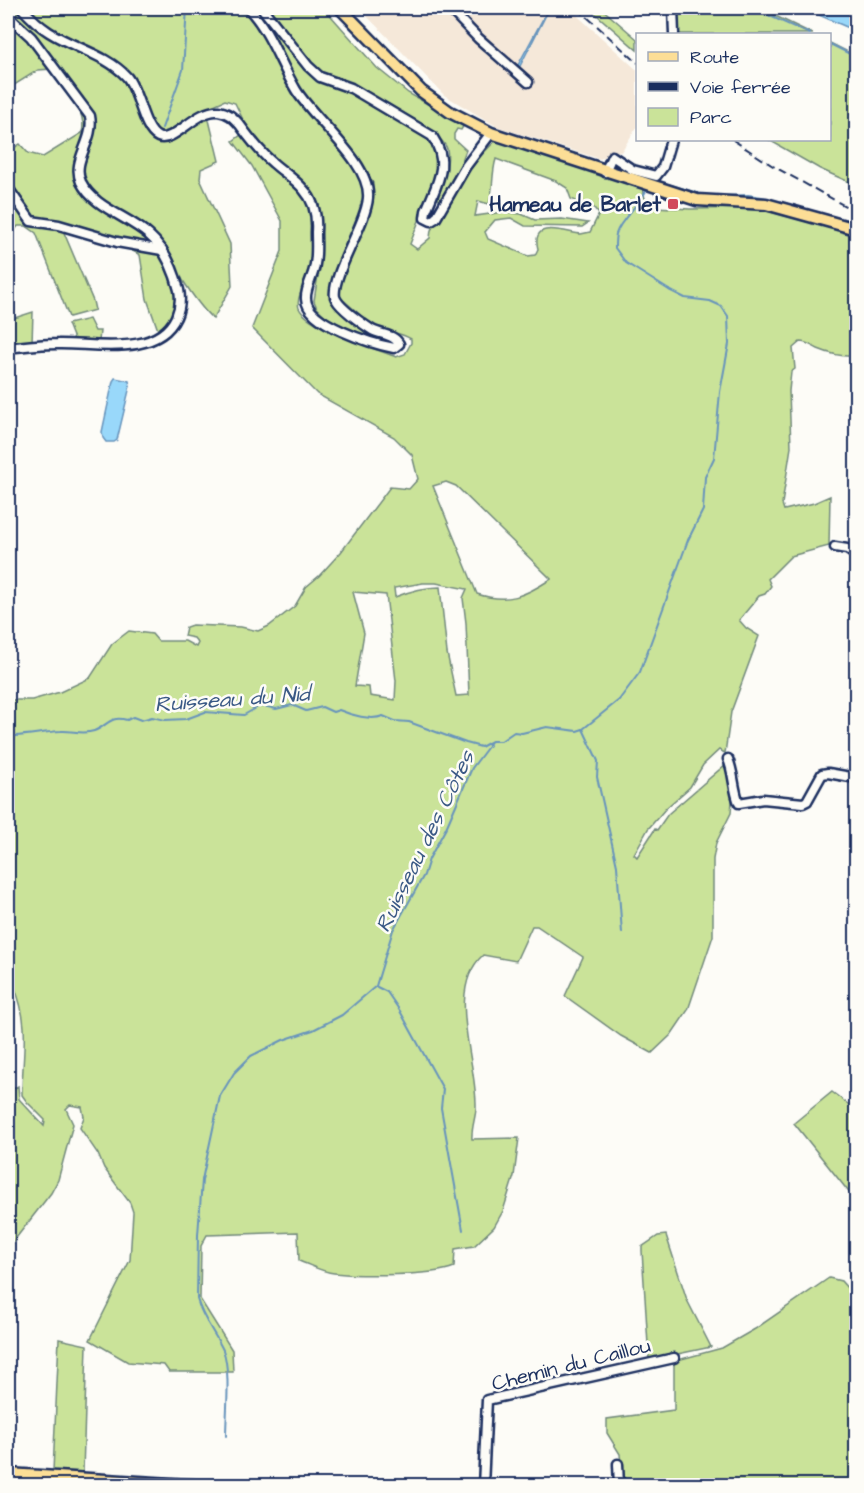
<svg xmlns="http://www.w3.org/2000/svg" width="864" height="1493" viewBox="0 0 864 1493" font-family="'Architects Daughter',sans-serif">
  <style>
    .built { fill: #f5e8d9 }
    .green { fill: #cae399; stroke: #72897c; stroke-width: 1.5; fill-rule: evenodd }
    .water { fill: #99d8fa; stroke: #6794bc; stroke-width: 1.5 }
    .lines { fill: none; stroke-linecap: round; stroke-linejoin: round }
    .stream { stroke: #6794bc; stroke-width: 2 }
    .minor-casing { stroke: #1b2f5e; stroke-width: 13 }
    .major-casing { stroke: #1b2f5e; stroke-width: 15 }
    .minor { stroke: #fdfcf7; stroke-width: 8 }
    .major { stroke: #fcde96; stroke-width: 10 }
    .rail { stroke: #1b2f5e; stroke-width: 2; stroke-dasharray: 9 4.5; stroke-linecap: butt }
    .poi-dot { fill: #d1495b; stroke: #fdfcf7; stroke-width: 2 }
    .labels { text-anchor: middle; stroke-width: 5; stroke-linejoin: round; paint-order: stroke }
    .poi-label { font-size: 21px; font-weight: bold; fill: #1b2f5e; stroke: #fdfcf7; text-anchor: end }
    .street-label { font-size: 21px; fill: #1b2f5e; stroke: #fdfcf7 }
    .water-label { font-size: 22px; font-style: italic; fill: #3a5985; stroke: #fdfcf7 }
  </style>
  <rect width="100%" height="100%" fill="#fdfcf7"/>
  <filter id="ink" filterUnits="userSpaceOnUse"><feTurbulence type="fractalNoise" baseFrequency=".0167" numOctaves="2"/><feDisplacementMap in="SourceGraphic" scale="12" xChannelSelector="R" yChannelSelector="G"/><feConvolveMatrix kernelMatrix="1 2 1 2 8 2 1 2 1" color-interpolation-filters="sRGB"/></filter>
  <g filter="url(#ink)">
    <path class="built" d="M359 8H569L637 70V127L621 152 614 151 600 159 498 127 444 95Z"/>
    <g class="green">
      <path d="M8 8H18L29 19 117 70 128 84 153 137 157 141 163 142 203 119 209 120 219 161 201 169 200 179 230 244 232 286 213 319C201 308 191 293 182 279 172 263 166 245 152 232 133 216 91 203 83 179 75 153 101 141 92 113L31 35 8 11Z"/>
      <path d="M26 8H245L249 10 309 113 360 172 365 193 363 209 331 297 332 303 365 332 363 335 331 321 317 308 314 301 319 268V206L307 186 265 151 247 128 235 103 225 100 198 112 170 133 165 135 154 132 132 79 36 20Z"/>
      <path d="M252 8H258L310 72 321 82 352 93 430 139 436 150 438 172 410 244 417 249 430 238 431 230 472 165 496 140 643 189 645 199 655 207 690 209 756 208 856 235V356C843 357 830 354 818 349 811 346 808 342 800 342L793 348 795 369 791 372 789 391 791 447 782 504 784 510 814 503 830 496 829 546 791 556 768 579 771 586 765 594 759 596 739 620 746 628 759 636 731 712 725 753 719 750 703 765 690 787 666 808 648 829 634 854 637 857 655 829 657 830 668 814 725 765 727 766 732 801 731 813 716 843 713 859V936L688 1010 671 1035 652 1053 621 1036 565 996 583 957 537 926H532L516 961 483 955C445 990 477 1060 476 1107 476 1117 471 1128 472 1139L519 1138 514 1176 503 1211 494 1227 474 1246 455 1249 454 1267C433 1276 359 1276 334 1273 322 1272 310 1265 299 1261L298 1232 207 1235 201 1246 200 1299 232 1350 233 1372H169L164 1365 128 1362 90 1340 130 1260 133 1212 130 1203 104 1168 98 1154 80 1128 84 1117 82 1107 70 1105 66 1109 73 1124 58 1180 51 1193 9 1247 8 1246V1092L18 1086 19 1099 44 1126 45 1120 27 1102 22 1095C22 1053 31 1027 14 986H8V700H32L60 692 90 678 112 644 129 631 152 634 158 641H185L196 647 198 643 194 638 184 636 186 627 192 625 241 627 258 631 269 626 295 606 306 587 319 576 341 552 390 487 409 489 418 479 412 455 394 437 317 394 252 328 282 251V221L252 166 233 141 241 135 308 200C312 217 314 251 311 269 309 281 295 295 299 308 307 327 376 349 396 357L405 354 411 343V339C400 332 386 332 374 326 362 318 351 306 340 297L338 291 371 204 373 183 344 141 298 86 274 40ZM496 159 556 181 567 188 571 199 594 208 599 214 590 232C590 232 581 234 581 234 567 233 530 218 538 249L535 255 528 256 488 239 485 232 495 220 511 218 525 226 582 227 588 223 562 219 535 220 521 214 504 212 475 216 478 201 489 204C494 189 491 176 496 159ZM446 482 456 486 551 579C525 596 508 604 477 594L433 486ZM423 583H436L467 589 463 598 466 623 469 695 456 696 447 653 440 587C423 587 410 591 395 597L394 588ZM353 592 386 595 396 681 395 700 370 696 369 687 355 686 364 633Z"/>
      <path d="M267 8H324L377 68 408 93 464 125 461 130 457 129 454 134V139L466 150 452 187 442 202 438 199C442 184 450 164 447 149 443 132 370 93 352 85 340 79 329 77 317 71Z"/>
      <path d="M589 8H601L637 39V50Z"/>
      <path d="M677 8H759L813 34H678Z"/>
      <path d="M8 20 28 39 51 69 38 70 8 89Z"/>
      <path d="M830 43 856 56V185L820 169 769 140H830Z"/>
      <path d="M68 90 87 114 90 125 75 168V178L83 193 149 238 147 244 35 220 8 185V152L20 144 28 153 43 157 82 133C86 114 76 106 65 91Z"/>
      <path d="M8 192C27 219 26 227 62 228L93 301 95 310 69 317 36 233 26 226H18L15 230 8 231Z"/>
      <path d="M130 247 160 253C171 269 182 293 175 312 172 320 164 325 158 330L147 299 140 255 131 250Z"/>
      <path d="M33 312 32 343 8 345V320Z"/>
      <path d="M89 319 95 331H100L99 341 74 339 68 324Z"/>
      <path d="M832 1092 856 1110V1201L794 1123Z"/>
      <path d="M666 1235 687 1300 711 1347 649 1360 642 1251V1247L658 1236Z"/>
      <path d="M829 1278 841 1281 856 1298V1485H623L620 1454 607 1433V1419L674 1410V1361L722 1348 755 1329Z"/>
      <path d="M59 1339 87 1345 83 1472 53 1471Z"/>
    </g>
    <g class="water">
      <path d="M551 8H555L546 15 519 68 517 67 546 13Z"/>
      <path d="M803 8H856V31Z"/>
      <path d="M115 378 129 381 130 386 117 440 114 442H106L103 438 102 432 113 381Z"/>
    </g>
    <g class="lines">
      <g class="stream">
        <path d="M752 8 810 34"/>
        <path d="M830 44 856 57"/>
        <path d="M162 128 183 70 187 8"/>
        <path d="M650 182 655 180 704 195"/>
        <path d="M722 196 748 195 762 197 856 223"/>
        <path d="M583 729 598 761 597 777 617 866 622 933"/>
        <path d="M8 734 15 736C30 735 46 732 61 731 72 730 82 735 94 731 108 726 109 715 127 720L133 717 141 720 152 717 165 720 186 719 205 712 244 715 258 707 264 706 276 709 292 705 306 711 322 707 333 712 339 710C351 715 371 721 383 716L395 721 409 722 466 743 481 747 492 741H501L514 732 522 733 547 727 577 731 583 729 619 700 640 672 688 540 703 510 705 477 714 458 720 392 729 344 728 316 721 306 710 301 685 298 669 290 626 263 615 248C615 244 615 239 616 234 620 219 641 204 648 187"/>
        <path d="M8 752 12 745 15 737"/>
        <path d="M377 987 387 992 400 1011 443 1089 441 1108 463 1230"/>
        <path d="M226 1436C226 1413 231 1370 223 1350 215 1333 202 1318 197 1299L198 1235 202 1180 220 1096 234 1073 251 1056 283 1040 313 1030 342 1015 376 986 393 930 424 875 429 859 446 828 472 768 490 744"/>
      </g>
      <g class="minor-casing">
        <g id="minor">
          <path d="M22 8C30 17 38 25 49 32 74 48 107 55 127 77 139 91 143 130 158 137 173 144 197 109 218 111 228 112 234 118 240 125 250 139 260 152 273 163 283 172 295 179 304 190 315 202 317 217 316 232 316 243 317 254 315 264 314 276 305 287 306 299 307 324 373 344 394 348L399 344C394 334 381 335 372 330 363 324 338 307 335 297 331 276 366 224 368 198 371 163 315 121 296 90 280 63 270 31 248 8"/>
          <path d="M262 8 308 66 320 77 351 88 432 136C451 164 437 183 426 211L425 218 431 221 436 218 466 166 491 133"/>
          <path d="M449 8 478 38 528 82"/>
          <path d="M673 8 674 34"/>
          <path d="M8 16 31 37 90 116C95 141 71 160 81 182 94 208 128 216 149 235 165 249 174 270 179 290 181 300 180 308 176 317 157 358 93 343 58 344 41 344 24 346 8 348"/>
          <path d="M605 172 612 156 633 170 656 176 663 167 671 140"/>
          <path d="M8 188 31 221 59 225 117 242 162 250"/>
          <path d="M835 547 847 549 856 555"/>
          <path d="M728 759C734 773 733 788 739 803L763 799 803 803 807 801 822 774 828 773 856 778"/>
          <path d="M618 1464 619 1486"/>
          <path d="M483 1486 487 1400 674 1358"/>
        </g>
      </g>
      <g class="major-casing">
        <g id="major">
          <path d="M340 8 421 91 450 112 491 133 697 200 766 204 856 229"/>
          <path d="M8 1474 205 1486"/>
        </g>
      </g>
      <use href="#minor" class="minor"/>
      <use href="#major" class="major"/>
      <g class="rail">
        <path d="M577 8 638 63"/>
        <path d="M733 140 773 166 856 212"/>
      </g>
    </g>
  </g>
  <rect class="poi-dot" x="667" y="198" width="12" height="12" rx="3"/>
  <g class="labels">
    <g class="poi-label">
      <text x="661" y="211">Hameau de Barlet</text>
    </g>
    <g class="street-label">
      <text transform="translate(571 1364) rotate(-14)" y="7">Chemin du Caillou</text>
    </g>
    <g class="water-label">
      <text transform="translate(232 698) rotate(-4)" y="8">Ruisseau du Nid</text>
      <text transform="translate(424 841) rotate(-64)" y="8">Ruisseau des Côtes</text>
    </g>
  </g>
  <rect width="864" height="1493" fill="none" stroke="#fdfcf7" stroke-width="30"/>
  <rect x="15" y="15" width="834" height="1463" fill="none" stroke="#1b2f5e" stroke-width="2" filter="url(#ink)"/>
  <rect x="636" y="33" width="195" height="108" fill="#fdfcf7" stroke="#a3aaba" stroke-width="1.5"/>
  <rect x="648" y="52" width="30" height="9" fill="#fcde96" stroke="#a3aaba" stroke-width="1.5"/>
  <text x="690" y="63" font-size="18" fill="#1b2f5e">Route</text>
  <rect x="648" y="82" width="30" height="9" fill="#1b2f5e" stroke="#a3aaba" stroke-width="1.5"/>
  <text x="690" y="93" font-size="18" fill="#1b2f5e">Voie ferrée</text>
  <rect x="648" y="108" width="30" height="18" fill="#cae399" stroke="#a3aaba" stroke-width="1.5"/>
  <text x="690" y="123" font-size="18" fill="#1b2f5e">Parc</text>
</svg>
